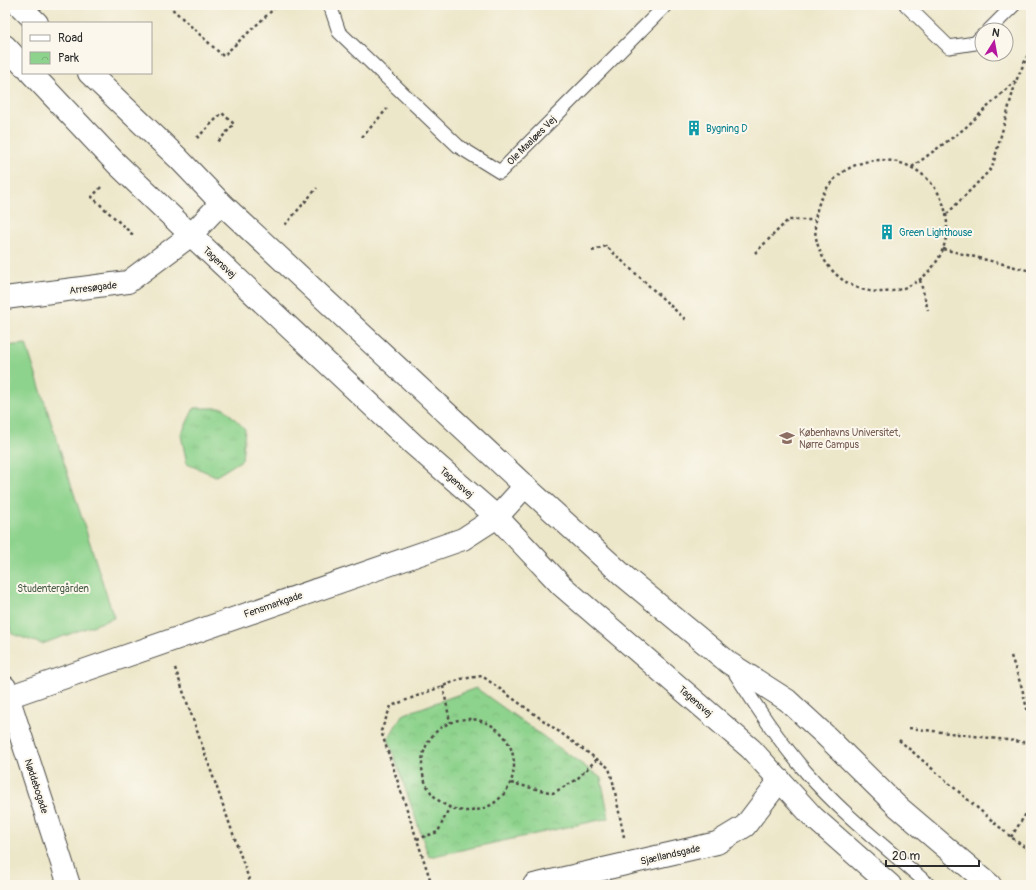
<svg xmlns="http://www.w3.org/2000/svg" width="1036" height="890" viewBox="0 0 1036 890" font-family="Pangolin,sans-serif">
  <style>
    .grass { fill: url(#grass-tufts); stroke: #5c7f5c }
    .park { fill: url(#park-crowns); stroke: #5c7f5c }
    .garden { fill: #8ed38d; stroke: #5c7f5c }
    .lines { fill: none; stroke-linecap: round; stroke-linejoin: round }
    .service-casing { stroke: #484743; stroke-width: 15 }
    .minor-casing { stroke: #484743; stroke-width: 24 }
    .tertiary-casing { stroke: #484743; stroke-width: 24 }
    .path { stroke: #484743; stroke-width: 2.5; stroke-dasharray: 3 3; stroke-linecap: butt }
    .service { stroke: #fff; stroke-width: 13 }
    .minor { stroke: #fff; stroke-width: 22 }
    .tertiary { stroke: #fff; stroke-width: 22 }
    .labels { text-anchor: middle; stroke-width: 4; stroke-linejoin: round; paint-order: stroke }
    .culture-label { font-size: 10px; fill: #0d838f; stroke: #fbf7ec; text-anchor: start }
    .street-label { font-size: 10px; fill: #2b2b2b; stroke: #fbf7ec }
    .education-label { font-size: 10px; fill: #785e54; stroke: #fbf7ec; text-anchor: start }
    .park-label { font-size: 10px; fill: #495d48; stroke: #fbf7ec }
  </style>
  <defs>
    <pattern id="grass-tufts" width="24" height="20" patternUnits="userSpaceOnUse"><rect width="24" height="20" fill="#8ed38d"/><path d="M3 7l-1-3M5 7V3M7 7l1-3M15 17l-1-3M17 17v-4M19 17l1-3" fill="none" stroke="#7bb57a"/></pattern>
    <pattern id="park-crowns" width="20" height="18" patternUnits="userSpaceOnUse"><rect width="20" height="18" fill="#8ed38d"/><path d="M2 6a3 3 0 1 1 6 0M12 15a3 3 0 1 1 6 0" fill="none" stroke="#7bb57a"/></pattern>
  </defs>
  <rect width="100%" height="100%" fill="#fbf7ec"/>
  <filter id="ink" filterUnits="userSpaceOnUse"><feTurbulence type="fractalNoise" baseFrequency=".025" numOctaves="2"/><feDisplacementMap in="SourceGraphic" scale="8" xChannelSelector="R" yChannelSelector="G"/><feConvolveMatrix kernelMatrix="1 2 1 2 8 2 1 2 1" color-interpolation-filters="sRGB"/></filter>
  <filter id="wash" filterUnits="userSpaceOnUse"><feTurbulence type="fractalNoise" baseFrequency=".012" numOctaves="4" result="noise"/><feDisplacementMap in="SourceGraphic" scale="16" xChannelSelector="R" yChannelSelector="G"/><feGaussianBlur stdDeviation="0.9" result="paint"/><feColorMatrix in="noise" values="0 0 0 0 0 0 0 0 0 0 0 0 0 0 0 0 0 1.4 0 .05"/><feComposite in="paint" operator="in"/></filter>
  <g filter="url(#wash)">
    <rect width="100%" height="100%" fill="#ede7ca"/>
    <path class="grass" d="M194 408H224L245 429 242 460 216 476 187 464 181 435Z"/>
    <path class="park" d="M476 688 601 778 609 818 429 857 388 739 402 715Z"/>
    <path class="garden" d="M26 344 114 618 42 644 12 634 5 612V346Z"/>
  </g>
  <g filter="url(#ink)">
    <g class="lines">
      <g class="service-casing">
        <g id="service">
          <path d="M330 5 339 32 458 146 500 172 666 5"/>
          <path d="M906 5 949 47 975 43 982 36"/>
          <path d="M989 30 1014 5"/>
          <path d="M733 670C756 706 778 740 806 772 842 814 887 848 929 885"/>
        </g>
      </g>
      <g class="minor-casing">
        <g id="minor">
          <path d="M5 298 128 282 191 235"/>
          <path d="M5 687 69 885"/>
          <path d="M5 698 463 539 497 517 525 486"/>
          <path d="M534 885 717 843 745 826 780 780"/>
        </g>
      </g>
      <g class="tertiary-casing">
        <g id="tertiary">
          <path d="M19 5 37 23"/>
          <path d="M5 46 23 65"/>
          <path d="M31 73 116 163 191 235 413 444 497 517 562 586 751 749 813 817 890 885"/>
          <path d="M89 73 178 158 221 203 525 486 625 577 729 663 787 700 825 735 897 806 990 885"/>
          <path d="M191 235 221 203"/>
        </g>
      </g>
      <g class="path">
        <path d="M101 5 104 7 107 5"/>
        <path d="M168 5 223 56 278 5"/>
        <path d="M362 137 387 109"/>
        <path d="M197 138 222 113 234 124 217 143"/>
        <circle cx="881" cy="226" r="66"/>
        <path d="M912 167 964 129 1015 81"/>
        <path d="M101 187 92 197 133 235"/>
        <path d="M947 214 992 168 1016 81 1031 48"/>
        <path d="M285 225 317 188"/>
        <path d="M943 249 1031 271"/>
        <path d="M592 251 606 246 687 321"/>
        <path d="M755 253 788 220H814"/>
        <path d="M920 280 928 310"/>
        <path d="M1011 656 1022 688 1031 726"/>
        <path d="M175 668 251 885"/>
        <path d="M443 686 450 722"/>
        <circle cx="468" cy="765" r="46"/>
        <path d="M909 728 1031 743"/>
        <path d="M899 740 1011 837 1031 852"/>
        <path d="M511 783 553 793 576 780 597 759"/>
        <path d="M1011 837 1031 806"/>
        <path d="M417 839 438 832 449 808"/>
        <path d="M432 885 381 731 391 706 461 679 482 676 609 768 613 782 624 837"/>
      </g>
      <use href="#service" class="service"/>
      <use href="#minor" class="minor"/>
      <use href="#tertiary" class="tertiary"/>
    </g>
  </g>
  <defs>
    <g id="building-bare" transform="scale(1.2)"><path d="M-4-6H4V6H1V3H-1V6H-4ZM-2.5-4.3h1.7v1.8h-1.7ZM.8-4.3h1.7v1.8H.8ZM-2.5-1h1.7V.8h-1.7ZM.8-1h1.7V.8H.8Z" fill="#0f9aa8" stroke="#fbf7ec" stroke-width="2.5" paint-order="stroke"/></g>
    <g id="university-bare" transform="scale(1.2)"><path d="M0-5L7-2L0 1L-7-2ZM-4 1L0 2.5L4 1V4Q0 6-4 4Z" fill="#8d6e63" stroke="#fbf7ec" stroke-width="2.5" paint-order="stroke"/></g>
  </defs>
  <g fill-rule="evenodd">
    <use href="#building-bare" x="694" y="128"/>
    <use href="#building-bare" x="887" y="232"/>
    <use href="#university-bare" x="787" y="438"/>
  </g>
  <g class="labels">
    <g class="culture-label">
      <text x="706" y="132">Bygning D</text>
      <text x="899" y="236">Green Lighthouse</text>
    </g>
    <g class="street-label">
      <text transform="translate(531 140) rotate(-45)" y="4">Ole Maaløes Vej</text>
      <text transform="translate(220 262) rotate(43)" y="4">Tagensvej</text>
      <text transform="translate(93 287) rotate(-7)" y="4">Arresøgade</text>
      <text transform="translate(457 482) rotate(41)" y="4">Tagensvej</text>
      <text transform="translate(273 604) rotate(-19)" y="4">Fensmarkgade</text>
      <text transform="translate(696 701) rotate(41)" y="4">Tagensvej</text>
      <text transform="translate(37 786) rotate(72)" y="4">Nøddebogade</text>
      <text transform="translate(670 854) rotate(-13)" y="4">Sjællandsgade</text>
    </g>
    <g class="education-label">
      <text x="799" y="436">Københavns Universitet,<tspan x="799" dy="12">Nørre Campus</tspan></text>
    </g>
    <g class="park-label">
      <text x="53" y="592">Studentergården</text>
    </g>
  </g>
  <rect width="1036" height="890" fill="none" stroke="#fbf7ec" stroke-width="20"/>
  <rect x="22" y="22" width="130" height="52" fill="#fbf7ec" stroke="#a8a59f"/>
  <rect x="30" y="35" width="20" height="6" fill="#ffffff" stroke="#a8a59f"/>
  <text x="58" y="42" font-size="12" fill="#2b2b2b">Road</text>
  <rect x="30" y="52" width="20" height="12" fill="url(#park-crowns)" stroke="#a8a59f"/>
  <text x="58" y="62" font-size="12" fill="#2b2b2b">Park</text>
  <g transform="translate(994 42) rotate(11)"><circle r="19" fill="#fbf7ec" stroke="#a8a59f"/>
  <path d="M0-3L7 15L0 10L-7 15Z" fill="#b5179e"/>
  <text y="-6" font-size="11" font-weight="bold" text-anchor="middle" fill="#2b2b2b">N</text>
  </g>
  <path d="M886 860v6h93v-6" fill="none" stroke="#2b2b2b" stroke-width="2"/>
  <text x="892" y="860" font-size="12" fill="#2b2b2b" stroke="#fbf7ec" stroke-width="3" paint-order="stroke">20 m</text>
</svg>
